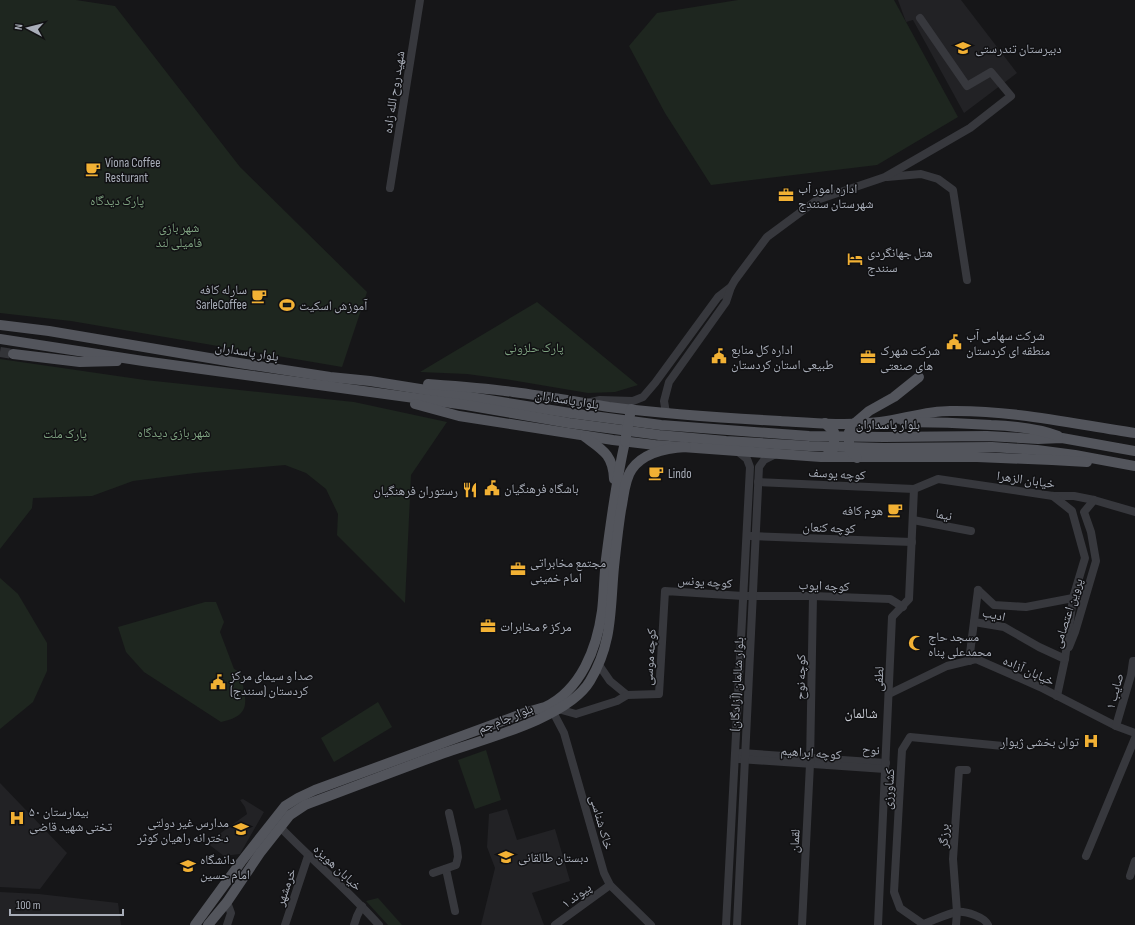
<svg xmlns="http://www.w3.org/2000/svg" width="1135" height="925" viewBox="0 0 1135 925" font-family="'Sofia Sans Condensed','Noto Naskh Arabic',sans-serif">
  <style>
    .built { fill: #222225 }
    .green { fill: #1e261f }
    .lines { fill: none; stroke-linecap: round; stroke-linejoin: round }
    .major-tunnel { stroke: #333438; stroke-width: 10; stroke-dasharray: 10 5; stroke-linecap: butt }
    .minor { stroke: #37383d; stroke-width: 8 }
    .major { stroke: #53555c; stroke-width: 10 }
    .major-bridge { stroke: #53555c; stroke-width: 10 }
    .labels { text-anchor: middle; stroke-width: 3; stroke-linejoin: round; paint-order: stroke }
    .poi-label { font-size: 13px; fill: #a8adb8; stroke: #111113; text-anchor: start }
    .street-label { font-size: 13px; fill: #a8adb8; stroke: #111113 }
    .park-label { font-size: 13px; fill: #7fa381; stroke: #111113 }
    .neighbourhood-label { font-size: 14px; fill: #c9ccd4; stroke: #111113 }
  </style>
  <rect width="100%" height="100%" fill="#161618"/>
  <g class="built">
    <path d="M898 0H961L1017 73 964 113 913 20 906 22Z"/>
    <path d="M0 783 67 853 40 889 0 887Z"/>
    <path d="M243 799 264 812 240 854 224 856 207 843 247 814 245 807 240 800Z"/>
    <path d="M507 809 517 840 555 829 570 881 532 893 544 925H481L495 868 487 847 489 814Z"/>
    <path d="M0 892 39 894 118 903 121 925H0Z"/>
  </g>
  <g class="green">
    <path d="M0 0H76L115 6 240 167 367 292 342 367 71 321 0 313Z"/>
    <path d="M738 0H894L958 117 877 165 711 185 665 113 629 46 657 13Z"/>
    <path d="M537 302 638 385 615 392 588 393 511 380 467 374 420 372Z"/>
    <path d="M0 359 145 380 354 402 447 422 411 475 405 603 337 535 338 514 326 489 306 473 285 465 195 473 133 481 92 496 33 498 32 508 0 549Z"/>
    <path d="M0 578 18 594 47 643V671L33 702 0 729Z"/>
    <path d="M205 602H216L224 622 220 632 234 669 240 672C245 698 255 715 221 722L144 672 126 652 118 627Z"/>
    <path d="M378 702 392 727 334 762 321 738Z"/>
    <path d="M486 750 501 800 475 809 458 760Z"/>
    <path d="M378 898 402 925H388L366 901Z"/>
  </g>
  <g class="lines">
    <path class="major-tunnel" d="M0 352 13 354"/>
    <g class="minor">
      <path d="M887 177 921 174 938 179 953 190 967 280"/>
      <path d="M390 188 420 0"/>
      <path d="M591 402 600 400 633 401 643 397 655 383 718 297 731 287"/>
      <path d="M666 413 664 401 669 382 726 302 731 287 735 280 767 237 817 200 885 177 970 128 1011 96 991 72 967 86 920 18"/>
      <path d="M758 482 914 489 938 479 1053 496H1074L1094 500 1135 512"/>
      <path d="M1053 496 1072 511 1085 558 1073 598 1065 659 1057 696"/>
      <path d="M913 520 971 531"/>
      <path d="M751 536 912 542"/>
      <path d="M978 590 994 605 1026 607 1073 598"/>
      <path d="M974 622 1004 627 1039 647 1065 659"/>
      <path d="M1069 647 1075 632 1096 561 1091 532 1084 512 1094 500"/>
      <path d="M969 661 978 590"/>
      <path d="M599 665 610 681 627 695"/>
      <path d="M889 694 947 666 976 659 1040 687 1116 726 1135 733"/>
      <path d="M558 709 576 714 617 701 627 695 659 694 665 591 743 596H813L890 599 903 607"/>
      <path d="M553 712 564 733 604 873 610 885 651 925"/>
      <path d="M1116 726 1131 675 1133 661H1135"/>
      <path d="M741 753 886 763"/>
      <path d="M739 759 885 769"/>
      <path d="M281 828C313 861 348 890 379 925"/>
      <path d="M1086 856 1135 738"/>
      <path d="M446 869 455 911"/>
      <path d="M433 873 456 865 458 857 457 848 449 813"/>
      <path d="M1130 876 1135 861"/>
      <path d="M923 924 900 908 894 892 902 750 910 737 1003 746"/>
      <path d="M923 924C932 921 949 913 957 912 966 911 985 917 988 925"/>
      <path d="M227 925 231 913 227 902"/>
      <path d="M285 925 308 856"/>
      <path d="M354 925 357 916 362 906"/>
      <path d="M555 925 610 885"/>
      <path d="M726 925 750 467 747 459 737 451"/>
      <path d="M737 925 759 467 764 460 776 454"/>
      <path d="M802 925 810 764 813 596"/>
      <path d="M878 925 892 617 909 599 914 489"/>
      <path d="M956 925 957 912 953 859 959 770H967"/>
    </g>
    <g class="major">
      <path d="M0 325 49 331 239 363 330 377 370 381 570 413 661 425 809 436 884 437 987 436 1038 439 1062 438 1135 451"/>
      <path d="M0 339 143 361 466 405 569 423 659 435 726 441 809 446 884 448 992 447 1037 450 1075 455 1135 466"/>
      <path d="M13 354 80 362 117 361"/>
      <path d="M428 384C456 386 485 388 513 392 545 396 577 402 609 407 665 414 723 418 780 421 813 423 847 426 880 422 904 419 926 411 950 411 1013 410 1074 424 1135 433"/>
      <path d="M415 404 459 416 613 440 655 445 821 457H977L1052 460 1087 462"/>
      <path d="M904 422C933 422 962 423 991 425 1014 426 1037 428 1058 436"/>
      <path d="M855 423 869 411 894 397 919 377"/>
      <path d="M585 437C603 450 613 455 614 479"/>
      <path d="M195 925 241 862 285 806 298 798 315 790 527 712C533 710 539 709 545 707 581 690 597 648 602 611 604 594 604 577 606 559 611 520 616 481 625 442"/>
      <path d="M208 925 227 902 260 853 290 815 305 805C351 788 397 770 444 753 484 739 568 718 590 681 613 643 610 609 614 567 616 548 618 529 621 510 624 497 624 480 632 469 644 452 666 448 686 447"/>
    </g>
    <g class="major-bridge">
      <path d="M825 423 834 432V448L825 457"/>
      <path d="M855 423 849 432V449L857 458"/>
      <path d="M625 442 631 409"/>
    </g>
  </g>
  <defs>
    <g id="school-bare" transform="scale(1.2)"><path d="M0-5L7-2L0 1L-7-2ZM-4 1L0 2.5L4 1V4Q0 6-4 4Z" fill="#f2b134" stroke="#111113" stroke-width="2.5" paint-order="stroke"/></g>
    <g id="cafe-bare" transform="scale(1.2)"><path d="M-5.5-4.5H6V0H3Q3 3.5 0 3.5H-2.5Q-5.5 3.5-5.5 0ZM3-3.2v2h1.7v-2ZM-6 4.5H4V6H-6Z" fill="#f2b134" stroke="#111113" stroke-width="2.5" paint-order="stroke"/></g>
    <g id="office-bare" transform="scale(1.2)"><path d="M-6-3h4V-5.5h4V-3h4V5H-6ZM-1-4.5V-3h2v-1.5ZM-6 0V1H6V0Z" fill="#f2b134" stroke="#111113" stroke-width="2.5" paint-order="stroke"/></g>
    <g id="hotel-bare" transform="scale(1.2)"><path d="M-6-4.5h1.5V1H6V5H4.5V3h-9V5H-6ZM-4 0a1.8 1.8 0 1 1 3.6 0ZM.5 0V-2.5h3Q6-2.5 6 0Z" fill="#f2b134" stroke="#111113" stroke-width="2.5" paint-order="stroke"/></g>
    <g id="stadium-bare" transform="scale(1.2)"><path d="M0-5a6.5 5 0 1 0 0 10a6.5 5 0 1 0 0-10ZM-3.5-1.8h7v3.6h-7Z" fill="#f2b134" stroke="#111113" stroke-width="2.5" paint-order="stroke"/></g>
    <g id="civic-bare" transform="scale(1.2)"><path d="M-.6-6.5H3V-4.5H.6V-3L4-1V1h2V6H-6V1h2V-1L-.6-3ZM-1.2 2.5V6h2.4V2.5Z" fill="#f2b134" stroke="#111113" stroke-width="2.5" paint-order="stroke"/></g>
    <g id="restaurant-bare" transform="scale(1.2)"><path d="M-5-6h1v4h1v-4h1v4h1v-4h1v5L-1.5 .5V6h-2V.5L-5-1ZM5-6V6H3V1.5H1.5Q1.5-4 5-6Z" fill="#f2b134" stroke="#111113" stroke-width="2.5" paint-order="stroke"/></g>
    <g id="mosque-bare" transform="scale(1.2)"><path d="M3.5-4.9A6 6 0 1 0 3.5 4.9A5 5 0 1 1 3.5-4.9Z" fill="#f2b134" stroke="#111113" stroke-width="2.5" paint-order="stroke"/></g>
    <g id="hospital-bare" transform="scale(1.2)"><path d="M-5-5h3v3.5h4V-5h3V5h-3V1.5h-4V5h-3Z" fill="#f2b134" stroke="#111113" stroke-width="2.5" paint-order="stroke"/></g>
    <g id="university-bare" transform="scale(1.2)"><path d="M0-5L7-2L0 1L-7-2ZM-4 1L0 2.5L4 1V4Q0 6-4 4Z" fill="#f2b134" stroke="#111113" stroke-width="2.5" paint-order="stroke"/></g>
  </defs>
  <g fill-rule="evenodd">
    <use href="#school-bare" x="963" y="48"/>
    <use href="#cafe-bare" x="93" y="169"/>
    <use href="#office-bare" x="786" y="195"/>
    <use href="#hotel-bare" x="855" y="259"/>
    <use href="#cafe-bare" x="259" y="296"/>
    <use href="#stadium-bare" x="287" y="305"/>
    <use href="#civic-bare" x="954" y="342"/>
    <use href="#civic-bare" x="719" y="356"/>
    <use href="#office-bare" x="868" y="357"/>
    <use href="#cafe-bare" x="656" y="473"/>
    <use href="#civic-bare" x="492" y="488"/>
    <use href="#restaurant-bare" x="470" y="490"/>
    <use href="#cafe-bare" x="895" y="510"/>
    <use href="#office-bare" x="518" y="569"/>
    <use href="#office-bare" x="488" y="626"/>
    <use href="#mosque-bare" x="916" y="643"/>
    <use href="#civic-bare" x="218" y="682"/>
    <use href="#hospital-bare" x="1091" y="741"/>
    <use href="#hospital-bare" x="17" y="818"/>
    <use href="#school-bare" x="241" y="829"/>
    <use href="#school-bare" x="506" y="857"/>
    <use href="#university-bare" x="188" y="866"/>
  </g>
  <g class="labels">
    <g class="poi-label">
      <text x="975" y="53">دبیرستان تندرستی</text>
      <text x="105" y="167">Viona Coffee<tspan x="105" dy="15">Resturant</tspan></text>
      <text x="798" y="193">اداره امور آب<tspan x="798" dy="15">شهرستان سنندج</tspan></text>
      <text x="867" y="257">هتل جهانگردی<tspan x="867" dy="15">سنندج</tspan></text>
      <text x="247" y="294" text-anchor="end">سارله کافه<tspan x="247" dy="15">SarleCoffee</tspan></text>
      <text x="299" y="310">آموزش اسکیت</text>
      <text x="966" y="340">شرکت سهامی آب<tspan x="966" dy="15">منطقه ای کردستان</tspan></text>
      <text x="731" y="354">اداره کل منابع<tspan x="731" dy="15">طبیعی استان کردستان</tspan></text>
      <text x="880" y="355">شرکت شهرک<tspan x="880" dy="15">های صنعتی</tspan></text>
      <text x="668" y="478">Lindo</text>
      <text x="504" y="493">باشگاه فرهنگیان</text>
      <text x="458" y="495" text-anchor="end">رستوران فرهنگیان</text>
      <text x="883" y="515" text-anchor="end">هوم کافه</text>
      <text x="530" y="567">مجتمع مخابراتی<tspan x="530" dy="15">امام خمینی</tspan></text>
      <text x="500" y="631">مرکز ۶ مخابرات</text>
      <text x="928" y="641">مسجد حاج<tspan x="928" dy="15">محمدعلی پناه</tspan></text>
      <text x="230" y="680">صدا و سیمای مرکز<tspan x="230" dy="15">کردستان (سنندج)</tspan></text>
      <text x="1079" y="746" text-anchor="end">توان بخشی ژیوار</text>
      <text x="29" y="816">بیمارستان ۵۰<tspan x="29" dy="15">تختی شهید قاضی</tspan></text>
      <text x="229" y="827" text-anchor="end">مدارس غیر دولتی<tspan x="229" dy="15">دخترانه راهیان کوثر</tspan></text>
      <text x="518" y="862">دبستان طالقانی</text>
      <text x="200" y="864">دانشگاه<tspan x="200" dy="15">امام حسین</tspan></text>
    </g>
    <g class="street-label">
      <text transform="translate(393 92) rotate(-81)" y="5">شهید روح الله زاده</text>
      <text transform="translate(247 351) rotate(9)" y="5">بلوار پاسداران</text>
      <text transform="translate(567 399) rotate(9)" y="5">بلوار پاسداران</text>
      <text x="888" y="429">بلوار پاسداران</text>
      <text transform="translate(837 473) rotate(3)" y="5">کوچه یوسف</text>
      <text transform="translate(1026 479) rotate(8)" y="5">خیابان الزهرا</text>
      <text transform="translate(944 514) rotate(11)" y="5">نیما</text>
      <text transform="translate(829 527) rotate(2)" y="5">کوچه کنعان</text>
      <text transform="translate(705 581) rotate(4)" y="5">کوچه یونس</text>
      <text transform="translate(824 585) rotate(2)" y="5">کوچه ایوب</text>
      <text transform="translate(1067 613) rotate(-72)" y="5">پروین اعتصامی</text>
      <text transform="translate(994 614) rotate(13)" y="5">ادیب</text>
      <text transform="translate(649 657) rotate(-86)" y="5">کوچه موسی</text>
      <text transform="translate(1029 670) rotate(24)" y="5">خیابان آزاده</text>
      <text transform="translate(800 677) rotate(-89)" y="5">کوچه نوح</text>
      <text transform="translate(878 679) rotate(-87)" y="5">لطفی</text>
      <text transform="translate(736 684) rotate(-87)" y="5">بلوار شالمان (آزادگان)</text>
      <text transform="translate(1114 691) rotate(-75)" y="5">صایب ۱</text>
      <text transform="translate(505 718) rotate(-22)" y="5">بلوار جام جم</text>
      <text transform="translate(871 749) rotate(4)" y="5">نوح</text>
      <text transform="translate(811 752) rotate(4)" y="5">کوچه ابراهیم</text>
      <text transform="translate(888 789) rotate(-86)" y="5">کشاورزی</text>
      <text transform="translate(602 822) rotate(74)" y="5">خاک شناسی</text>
      <text transform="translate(943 836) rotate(-87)" y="5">برزگر</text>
      <text transform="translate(794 841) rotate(-87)" y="5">لقمان</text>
      <text transform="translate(338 867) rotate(43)" y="5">خیابان هویزه</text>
      <text transform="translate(285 887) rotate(-71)" y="5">خرمشهر</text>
      <text transform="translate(576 895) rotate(-36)" y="5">پیوند ۱</text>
    </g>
    <g class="park-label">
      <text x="117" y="205">پارک دیدگاه</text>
      <text x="179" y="232">شهر بازی<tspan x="179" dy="15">فامیلی لند</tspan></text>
      <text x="534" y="352">پارک حلزونی</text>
      <text x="174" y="437">شهر بازی دیدگاه</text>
      <text x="65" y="438">پارک ملت</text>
    </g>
    <g class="neighbourhood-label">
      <text x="861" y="718">شالمان</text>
    </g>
  </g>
  <g transform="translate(28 28) rotate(277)" stroke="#111113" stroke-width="3" paint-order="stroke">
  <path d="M0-3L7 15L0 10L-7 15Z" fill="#a8adb8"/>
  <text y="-6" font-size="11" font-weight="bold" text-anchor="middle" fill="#a8adb8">N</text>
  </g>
  <path d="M10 909v6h113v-6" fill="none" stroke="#a8adb8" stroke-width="2"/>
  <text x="16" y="909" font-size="12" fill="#a8adb8" stroke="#111113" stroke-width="3" paint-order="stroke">100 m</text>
</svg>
